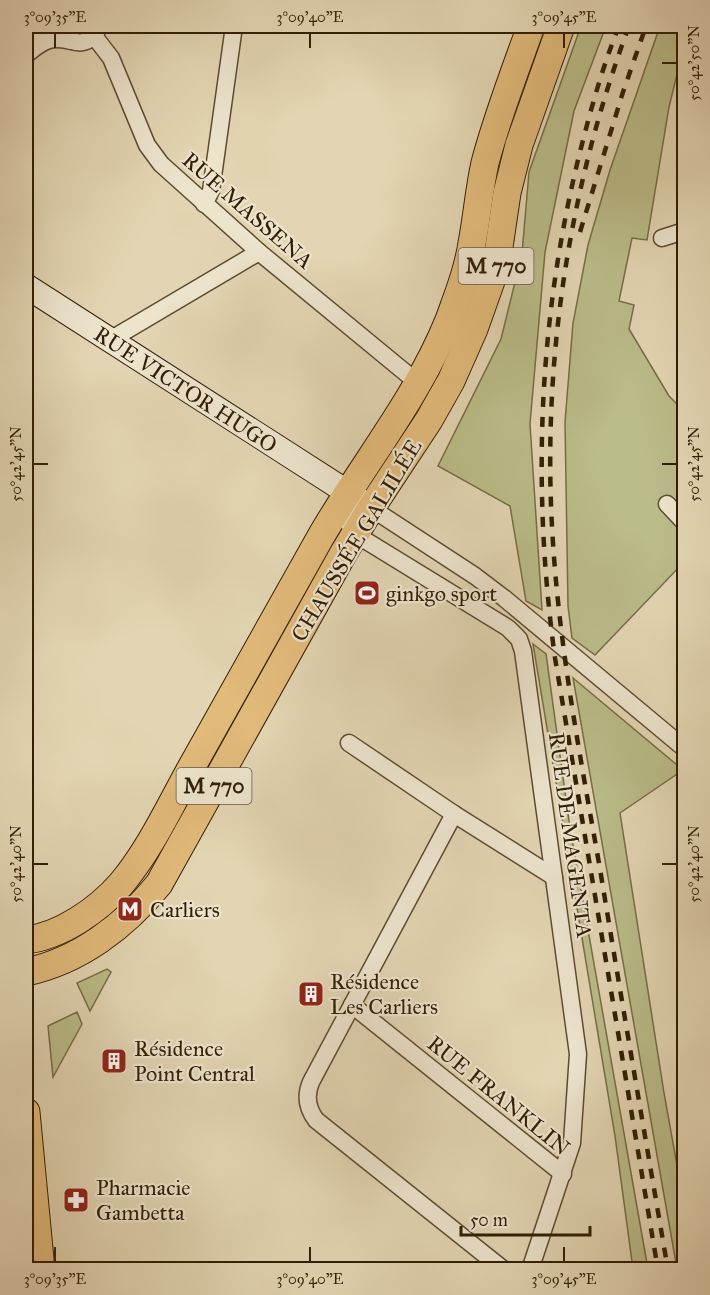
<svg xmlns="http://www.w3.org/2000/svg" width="710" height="1295" viewBox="0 0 710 1295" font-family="'IM FELL Great Primer',serif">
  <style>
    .green { fill: #babc89; stroke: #766d46; stroke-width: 1.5 }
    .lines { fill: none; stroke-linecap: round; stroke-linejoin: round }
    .street-casing { stroke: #5e4c30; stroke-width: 19 }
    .secondary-casing { stroke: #311e04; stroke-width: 26 }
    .primary-casing { stroke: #311e04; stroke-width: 29 }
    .street { stroke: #ede4ce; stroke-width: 16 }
    .secondary { stroke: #ede4ce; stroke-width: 24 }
    .primary { stroke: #e2ba7a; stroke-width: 27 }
    .rail { stroke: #311e04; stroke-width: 4.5; stroke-dasharray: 10 10; stroke-linecap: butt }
    .ticks { fill: none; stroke: #311e04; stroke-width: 2 }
    .labels { text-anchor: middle; stroke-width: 4.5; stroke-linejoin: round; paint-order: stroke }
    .shield { fill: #ede4ce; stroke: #695941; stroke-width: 1.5 }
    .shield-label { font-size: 21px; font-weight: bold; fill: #311e04 }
    .street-label { font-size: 22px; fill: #311e04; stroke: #ede4ce }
    .poi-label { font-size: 22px; fill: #311e04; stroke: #ede4ce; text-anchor: start }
    .neatline { fill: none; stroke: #311e04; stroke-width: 2 }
    .ticks-label { font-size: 15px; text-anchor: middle; fill: #311e04 }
  </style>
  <rect width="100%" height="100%" fill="#e3d5b3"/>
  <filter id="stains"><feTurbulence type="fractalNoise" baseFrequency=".00333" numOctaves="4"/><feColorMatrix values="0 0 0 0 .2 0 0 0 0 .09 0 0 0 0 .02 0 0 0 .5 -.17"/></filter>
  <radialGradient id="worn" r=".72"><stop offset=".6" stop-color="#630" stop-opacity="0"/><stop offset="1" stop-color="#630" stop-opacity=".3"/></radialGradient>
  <g class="green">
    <path d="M581 26H606L574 111 545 252 530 424 542 610 526 601 510 506 438 466 501 339 522 254 529 172Z"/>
    <path d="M660 26H684V46L669 107 647 240 632 238 619 301 634 305 629 329 669 396 684 411V562L595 655 572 638 568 606 565 422 573 323 588 245 610 170Z"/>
    <path d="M533 644 546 654 570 828 648 1269H633L615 1136Z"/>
    <path d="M573 678 683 770 620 813 664 1093 684 1204V1269H677Z"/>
    <path d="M107 969 111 972 90 1011 77 983Z"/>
    <path d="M77 1012 82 1024 53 1077 48 1026Z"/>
  </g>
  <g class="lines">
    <g class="street-casing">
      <g id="street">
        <path d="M62 26C66 47 91 48 98 28"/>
        <path d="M26 30 44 31 57 26"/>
        <path d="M94 36 111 58 147 145 161 164 259 252 418 383"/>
        <path d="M26 55C41 42 51 35 71 41"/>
        <path d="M204 204 211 191 234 26"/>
        <path d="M662 238 684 231"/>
        <path d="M110 340 259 252"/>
        <path d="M346 497C345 511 346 523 355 534L508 628 519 639 523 651 578 1054 572 1143 530 1270"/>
        <path d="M667 504 684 522"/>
        <path d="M371 508 475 576 504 598 684 748"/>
        <path d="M349 743 454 814 554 877"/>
        <path d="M454 814 311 1082C305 1096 307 1108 316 1120L504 1270"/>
        <path d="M352 1005 563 1174"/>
      </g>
    </g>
    <g class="secondary-casing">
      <path id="secondary" d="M26 286 364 503"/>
    </g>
    <g class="primary-casing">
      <g id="primary">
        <path d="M26 940C61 936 98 910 121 884 149 851 170 806 191 768 234 692 276 615 320 538 362 465 417 399 449 320 458 295 468 270 472 243 477 217 479 190 485 163 497 117 515 71 531 26"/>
        <path d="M26 972C79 961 125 926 159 884L343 554 371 508 429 420 451 381 474 329 496 267 507 193 519 145 561 26"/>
        <path d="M26 1112 41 1270"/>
      </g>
    </g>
    <use href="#street" class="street"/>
    <use href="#secondary" class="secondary"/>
    <use href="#primary" class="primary"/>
    <g class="rail">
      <path d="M619 26C602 68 590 112 579 156 538 322 532 490 555 658L658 1270"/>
      <path d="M629 26C568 190 541 367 553 543 560 652 581 761 600 869 622 1003 645 1136 668 1270"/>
      <path d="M580 232 623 92 646 26"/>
    </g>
  </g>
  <path class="ticks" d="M55 33V48M310 33V48M564 33V48M662 63H677M33 464H48M662 464H677M33 864H48M662 864H677M55 1247V1262M310 1247V1262M564 1247V1262"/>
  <defs>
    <g id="stadium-square" transform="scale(1.35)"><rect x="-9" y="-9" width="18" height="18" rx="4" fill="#8f2418" stroke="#ede4ce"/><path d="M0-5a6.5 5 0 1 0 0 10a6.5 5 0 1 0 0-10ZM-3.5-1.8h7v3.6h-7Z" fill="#fff"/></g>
    <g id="metro-square" transform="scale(1.35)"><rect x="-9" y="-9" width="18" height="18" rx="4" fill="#8f2418" stroke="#ede4ce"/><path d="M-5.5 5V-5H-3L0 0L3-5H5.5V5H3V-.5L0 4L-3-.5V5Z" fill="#fff"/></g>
    <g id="building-square" transform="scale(1.35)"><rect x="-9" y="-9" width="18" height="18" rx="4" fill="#8f2418" stroke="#ede4ce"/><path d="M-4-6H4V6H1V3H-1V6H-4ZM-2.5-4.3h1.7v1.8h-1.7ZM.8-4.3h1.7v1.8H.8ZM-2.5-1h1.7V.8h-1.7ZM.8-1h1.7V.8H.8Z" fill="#fff"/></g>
    <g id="pharmacy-square" transform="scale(1.35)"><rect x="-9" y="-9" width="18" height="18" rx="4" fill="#8f2418" stroke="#ede4ce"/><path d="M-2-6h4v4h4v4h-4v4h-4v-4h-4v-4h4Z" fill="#fff"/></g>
  </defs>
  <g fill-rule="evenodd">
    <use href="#stadium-square" x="367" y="593"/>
    <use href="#metro-square" x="130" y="909"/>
    <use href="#building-square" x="311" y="994"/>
    <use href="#building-square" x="114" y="1061"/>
    <use href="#pharmacy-square" x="76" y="1200"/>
  </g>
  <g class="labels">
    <g class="shield">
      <rect x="458.5" y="248" width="75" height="36" rx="4.5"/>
      <rect x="176.5" y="768" width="75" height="36" rx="4.5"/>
    </g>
    <g class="shield-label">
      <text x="496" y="273">M 770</text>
      <text x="214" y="793">M 770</text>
    </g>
    <g class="street-label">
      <text transform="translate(248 210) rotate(41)" y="8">RUE MASSENA</text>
      <text transform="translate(186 389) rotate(33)" y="8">RUE VICTOR HUGO</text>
      <text transform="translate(356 540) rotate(-59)" y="8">CHAUSSÉE GALILÉE</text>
      <text transform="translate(571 835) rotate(82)" y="8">RUE DE MAGENTA</text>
      <text transform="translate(499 1095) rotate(39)" y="8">RUE FRANKLIN</text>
    </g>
    <g class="poi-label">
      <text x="386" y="601">ginkgo sport</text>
      <text x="150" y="917">Carliers</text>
      <text x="330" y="989">Résidence<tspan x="330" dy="25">Les Carliers</tspan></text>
      <text x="134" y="1056">Résidence<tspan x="134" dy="25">Point Central</tspan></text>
      <text x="96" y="1195">Pharmacie<tspan x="96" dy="25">Gambetta</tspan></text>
    </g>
  </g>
  <rect width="710" height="1295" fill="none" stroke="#e3d5b3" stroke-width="66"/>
  <path d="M461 1226v9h129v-9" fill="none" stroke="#311e04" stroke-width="3"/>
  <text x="470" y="1226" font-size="18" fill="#311e04" stroke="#ede4ce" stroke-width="4.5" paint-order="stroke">50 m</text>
  <rect x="33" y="33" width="644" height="1229" class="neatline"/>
  <g class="ticks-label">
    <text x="55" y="22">3°09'35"E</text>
    <text x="310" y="22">3°09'40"E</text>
    <text x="564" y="22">3°09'45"E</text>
    <text transform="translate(694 63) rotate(-90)" y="5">50°42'50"N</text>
    <text transform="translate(16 464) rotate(-90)" y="5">50°42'45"N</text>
    <text transform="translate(694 464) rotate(-90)" y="5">50°42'45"N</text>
    <text transform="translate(16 864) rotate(-90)" y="5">50°42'40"N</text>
    <text transform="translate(694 864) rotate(-90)" y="5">50°42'40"N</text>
    <text x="55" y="1284">3°09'35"E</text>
    <text x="310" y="1284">3°09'40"E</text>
    <text x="564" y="1284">3°09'45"E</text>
  </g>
  <rect width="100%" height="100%" filter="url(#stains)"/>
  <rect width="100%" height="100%" fill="url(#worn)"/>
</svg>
